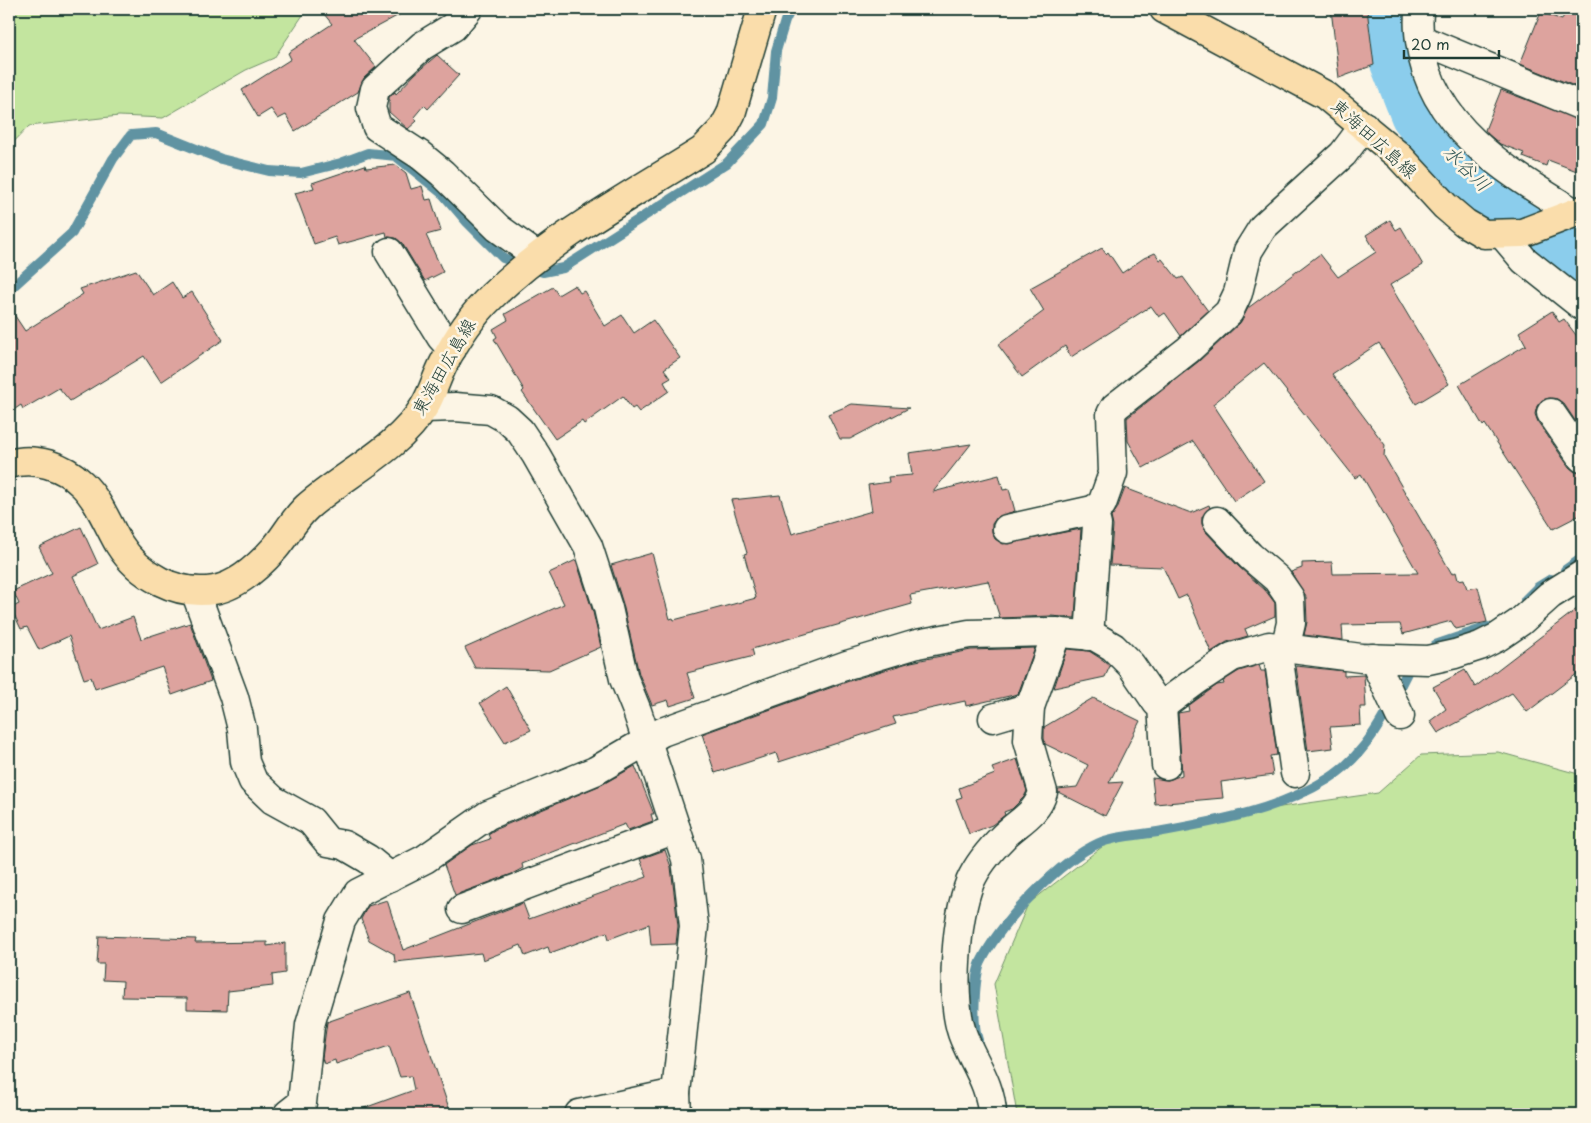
<svg xmlns="http://www.w3.org/2000/svg" width="1591" height="1123" viewBox="0 0 1591 1123" font-family="'Playpen Sans','Klee One',sans-serif">
  <style>
    .green { fill: #c3e59f; stroke: #71916a }
    .lines { fill: none; stroke-linecap: round; stroke-linejoin: round }
    .stream { stroke: #6093a2; stroke-width: 10 }
    .river { stroke: #8bcdec; stroke-width: 56 }
    .building { fill: #dda39e; stroke: #1f3d34 }
    .minor-casing { stroke: #1f3d34; stroke-width: 31 }
    .major-casing { stroke: #1f3d34; stroke-width: 31 }
    .minor { stroke: #fcf5e5; stroke-width: 28 }
    .major { stroke: #faddab; stroke-width: 28 }
    .labels { text-anchor: middle; stroke-width: 5; stroke-linejoin: round; paint-order: stroke }
    .street-label { font-size: 18px; fill: #1f3d34; stroke: #fcf5e5 }
    .water-label { font-size: 19px; font-style: italic; fill: #355a59; stroke: #fcf5e5 }
  </style>
  <rect width="100%" height="100%" fill="#fcf5e5"/>
  <filter id="ink" filterUnits="userSpaceOnUse"><feTurbulence type="fractalNoise" baseFrequency=".02" numOctaves="2"/><feDisplacementMap in="SourceGraphic" scale="10" xChannelSelector="R" yChannelSelector="G"/><feConvolveMatrix kernelMatrix="1 2 1 2 8 2 1 2 1" color-interpolation-filters="sRGB"/></filter>
  <g filter="url(#ink)">
    <g class="green">
      <path d="M9 9H307L274 58 246 70 163 118 119 116 29 126 9 147Z"/>
      <path d="M1498 752 1582 775V1114H1017L994 984 1028 904 1116 836 1253 811 1378 793 1421 755Z"/>
    </g>
    <g class="lines">
      <g class="stream">
        <path d="M9 290 72 233 113 159 131 135 156 133 221 159 269 171 301 173 341 163 368 153 396 156 443 194 467 222 503 258 543 272 563 268 727 163 764 124 772 98 776 51 785 21 791 9"/>
        <path d="M1565 570 1582 558"/>
        <path d="M1525 600 1538 587 1551 579"/>
        <path d="M1435 645 1488 627"/>
        <path d="M978 1040C972 1025 974 977 981 962 1001 922 1059 861 1099 843 1118 835 1143 835 1163 831 1219 821 1278 810 1328 779 1370 753 1391 704 1413 661"/>
      </g>
      <path class="river" d="M1392 9 1390 20 1398 62 1418 113 1453 159 1582 268"/>
    </g>
    <g class="building">
      <path d="M320 9H410L354 39 376 67 364 78 358 92 295 131 286 115 278 119 271 109 258 117 242 90 291 59 288 53 332 24Z"/>
      <path d="M1331 9H1367L1374 65 1339 78Z"/>
      <path d="M1566 9H1582V89L1520 64 1541 12 1562 20Z"/>
      <path d="M437 55 459 75 428 109 424 105 414 117 417 121 408 129 389 112V97L395 92 396 94 415 74Z"/>
      <path d="M1501 90 1582 121V173L1548 160 1546 166 1523 157 1524 153 1500 144 1488 134 1485 130Z"/>
      <path d="M365 165 366 168 396 165 406 173 411 189 422 186 426 200 431 199 441 231 426 235 443 272 425 281 402 243 396 238 387 237 386 232 338 245 335 237 314 244 295 193 314 188 312 183Z"/>
      <path d="M1390 220 1396 230 1401 227 1423 265 1390 285 1449 384 1416 404 1379 343 1332 374 1385 445 1384 456 1452 574 1456 572 1458 580 1464 579 1467 589 1478 587 1487 622 1456 629 1451 621 1403 634 1400 624 1342 625 1343 640 1304 635 1307 622 1306 597 1291 572 1302 568V563L1332 562 1333 574 1418 573 1361 474 1355 478 1264 363 1213 404 1264 481 1234 501 1193 441 1143 468 1128 441 1127 418 1199 361 1240 323 1248 308 1320 254 1338 277 1376 252 1366 235Z"/>
      <path d="M1102 248 1106 254 1108 252 1122 273 1144 258 1155 253 1160 260 1162 259 1178 279 1183 277 1208 311 1181 336 1165 313 1159 317 1151 306 1071 357 1065 346 1022 377 998 345 1044 311 1030 288Z"/>
      <path d="M136 270 153 295 172 282 182 298 192 292 223 340 161 382 144 356 70 401 59 388 23 409 21 405 9 413V307L25 331 83 294 80 289Z"/>
      <path d="M575 285 580 293 584 291 605 326 622 315 634 333 653 320 680 358 664 369 671 378 664 382 669 391 639 412 635 407 632 409 623 396 584 424 582 421 555 439 522 392 524 390 494 339 497 337 493 329 508 320 505 314 553 287 558 295Z"/>
      <path d="M1552 311 1559 322 1564 319 1582 343V431L1564 404 1557 399 1549 398 1542 400 1537 406 1535 414 1538 422 1569 467 1575 472 1582 473V514L1553 529 1485 424 1483 426 1459 385 1526 345 1519 332Z"/>
      <path d="M852 404 909 408 850 439H840L828 414Z"/>
      <path d="M971 444 933 492 999 475 1003 490 1009 489 1015 511 997 517 992 524V532L995 539 1003 544 1081 529 1075 618 1051 616 1000 618 988 581 910 595 912 604 752 649 754 656 687 673 695 698 670 706 668 700 652 705 639 674 623 604 611 565 652 553 670 619 673 618 674 620 756 598 744 554 747 553 731 500 780 495 792 534 872 511 868 485 889 482 888 477 912 475 909 453Z"/>
      <path d="M1125 488 1191 513 1209 505 1210 508 1202 517V524L1205 531 1239 567 1265 590 1275 603V616L1245 629 1248 636 1227 642 1211 652 1187 595 1178 599 1163 567 1110 565 1113 526 1111 517 1117 509Z"/>
      <path d="M81 527 98 564 73 576 98 630 133 617 141 639 190 623 211 681 172 695 162 667 95 689 91 677 84 679 69 636 39 650 27 627 21 629 11 608 19 604 13 591 52 573 39 547Z"/>
      <path d="M576 560 593 612 601 647 549 670 475 668 465 648 564 604 549 573Z"/>
      <path d="M1582 605V670L1527 712 1512 693 1438 733 1430 721 1446 709 1433 687 1465 670 1475 687Z"/>
      <path d="M1035 648 1018 694 966 706 965 701 893 717 896 724 779 762 776 753 715 773 702 734 852 680 911 662 971 650Z"/>
      <path d="M1067 649 1089 651 1103 660 1110 666 1105 677 1054 688Z"/>
      <path d="M1259 665 1261 671H1265L1277 755 1270 756 1273 775 1221 782 1223 798 1155 804 1152 778 1168 780 1182 775 1178 713 1189 711 1188 706 1217 685 1224 684 1223 681 1239 671Z"/>
      <path d="M1296 666 1344 671V676L1364 675 1366 707H1360L1361 725 1330 727 1333 748 1308 751Z"/>
      <path d="M506 686 531 730 505 742 480 703Z"/>
      <path d="M1093 698 1140 721 1109 783 1123 782 1105 816 1058 792V789L1077 787 1088 765 1045 744 1044 738V727Z"/>
      <path d="M1017 759 1027 791 1024 797 1012 809 1004 812 1005 815 992 825 969 834 956 799 962 797 959 788 995 774 992 768Z"/>
      <path d="M635 766 654 814H651L653 821 628 830 625 824 522 864 523 868 512 874 455 895 444 865 472 845 490 839 488 834 496 829 601 785Z"/>
      <path d="M665 850 671 867 678 926 676 944 651 945 649 924 609 939 607 932 550 953 548 947 525 956 521 945 483 960 481 953 395 962 394 954 369 940 361 919 368 906 387 900 403 950 523 903 529 919 647 877 640 859Z"/>
      <path d="M99 936 196 939 195 943 267 942V946L285 943V973L272 975 273 986 228 991 227 1010 187 1009V998L122 997 123 981 103 980 104 964H97Z"/>
      <path d="M410 993 451 1114H357L356 1111 414 1090 411 1076 400 1077 389 1046 336 1064 335 1060 324 1064 322 1058 327 1022Z"/>
    </g>
    <g class="lines">
      <g class="minor-casing">
        <g id="minor">
          <path d="M468 9 453 27 422 46 375 89 371 108 377 127 420 155 442 173 498 228 537 256"/>
          <path d="M1420 9C1417 20 1419 35 1421 47 1432 128 1510 173 1573 212"/>
          <path d="M1420 39 1582 106"/>
          <path d="M1503 235 1524 260 1582 306"/>
          <path d="M389 252 441 337 452 349"/>
          <path d="M424 408 455 407 491 410 507 419 520 431 536 455 588 546 608 608 624 679 637 711 686 859 694 926 676 1093 677 1114"/>
          <path d="M1551 413 1582 458"/>
          <path d="M1217 521 1250 556 1277 579 1290 598 1291 623 1285 649"/>
          <path d="M1007 529 1093 510 1102 504 1113 473 1111 414 1115 407 1188 350 1229 312 1238 293 1248 251 1263 227 1343 154 1364 126"/>
          <path d="M195 591 234 697 242 729 245 762 253 781 273 800 311 821 328 842 344 845 368 859 390 877"/>
          <path d="M1089 636 1097 525 1093 510"/>
          <path d="M1277 647 1295 773"/>
          <path d="M1373 658 1400 716"/>
          <path d="M1162 706 1166 765"/>
          <path d="M993 718 1030 707"/>
          <path d="M462 909 676 829"/>
          <path d="M288 1114 302 1103 310 1025 341 921 358 893 425 859 488 815 595 771 662 732 847 665 917 644 969 634 1051 632 1094 636 1113 647 1131 665 1157 703 1162 706 1197 680 1232 657 1269 646 1361 658 1428 660 1455 654 1480 646 1498 637 1520 622 1550 595 1582 575"/>
          <path d="M579 1114 676 1093"/>
          <path d="M992 1114C991 1083 972 1061 962 1033 950 996 956 918 970 882 977 866 991 849 1004 836 1019 821 1037 814 1043 792L1028 740 1030 707 1057 632"/>
        </g>
      </g>
      <g class="major-casing">
        <g id="major">
          <path d="M1164 9 1325 95 1399 156 1445 206 1465 223 1484 234 1522 233 1582 210"/>
          <path d="M9 464C34 456 64 466 82 484 98 499 108 525 119 544 139 576 177 596 214 590 237 586 260 565 275 548 286 535 294 519 307 507 343 475 399 449 424 407 432 394 436 379 443 365 456 339 471 316 492 296 554 236 630 196 703 150L723 129 731 114 762 9"/>
        </g>
      </g>
      <use href="#minor" class="minor"/>
      <use href="#major" class="major"/>
    </g>
  </g>
  <g class="labels">
    <g class="street-label">
      <text transform="translate(1374 139) rotate(42)" y="6">東海田広島線</text>
      <text transform="translate(444 367) rotate(-60)" y="6">東海田広島線</text>
    </g>
    <g class="water-label">
      <text transform="translate(1467 168) rotate(44)" y="7">水谷川</text>
    </g>
  </g>
  <rect width="1591" height="1123" fill="none" stroke="#fcf5e5" stroke-width="30"/>
  <rect x="15" y="15" width="1561" height="1093" fill="none" stroke="#1f3d34" stroke-width="2" filter="url(#ink)"/>
  <path d="M1404 50v8h95v-8" fill="none" stroke="#1f3d34" stroke-width="2.5"/>
  <text x="1411" y="50" font-size="15" fill="#1f3d34" stroke="#fcf5e5" stroke-width="4" paint-order="stroke">20 m</text>
</svg>
